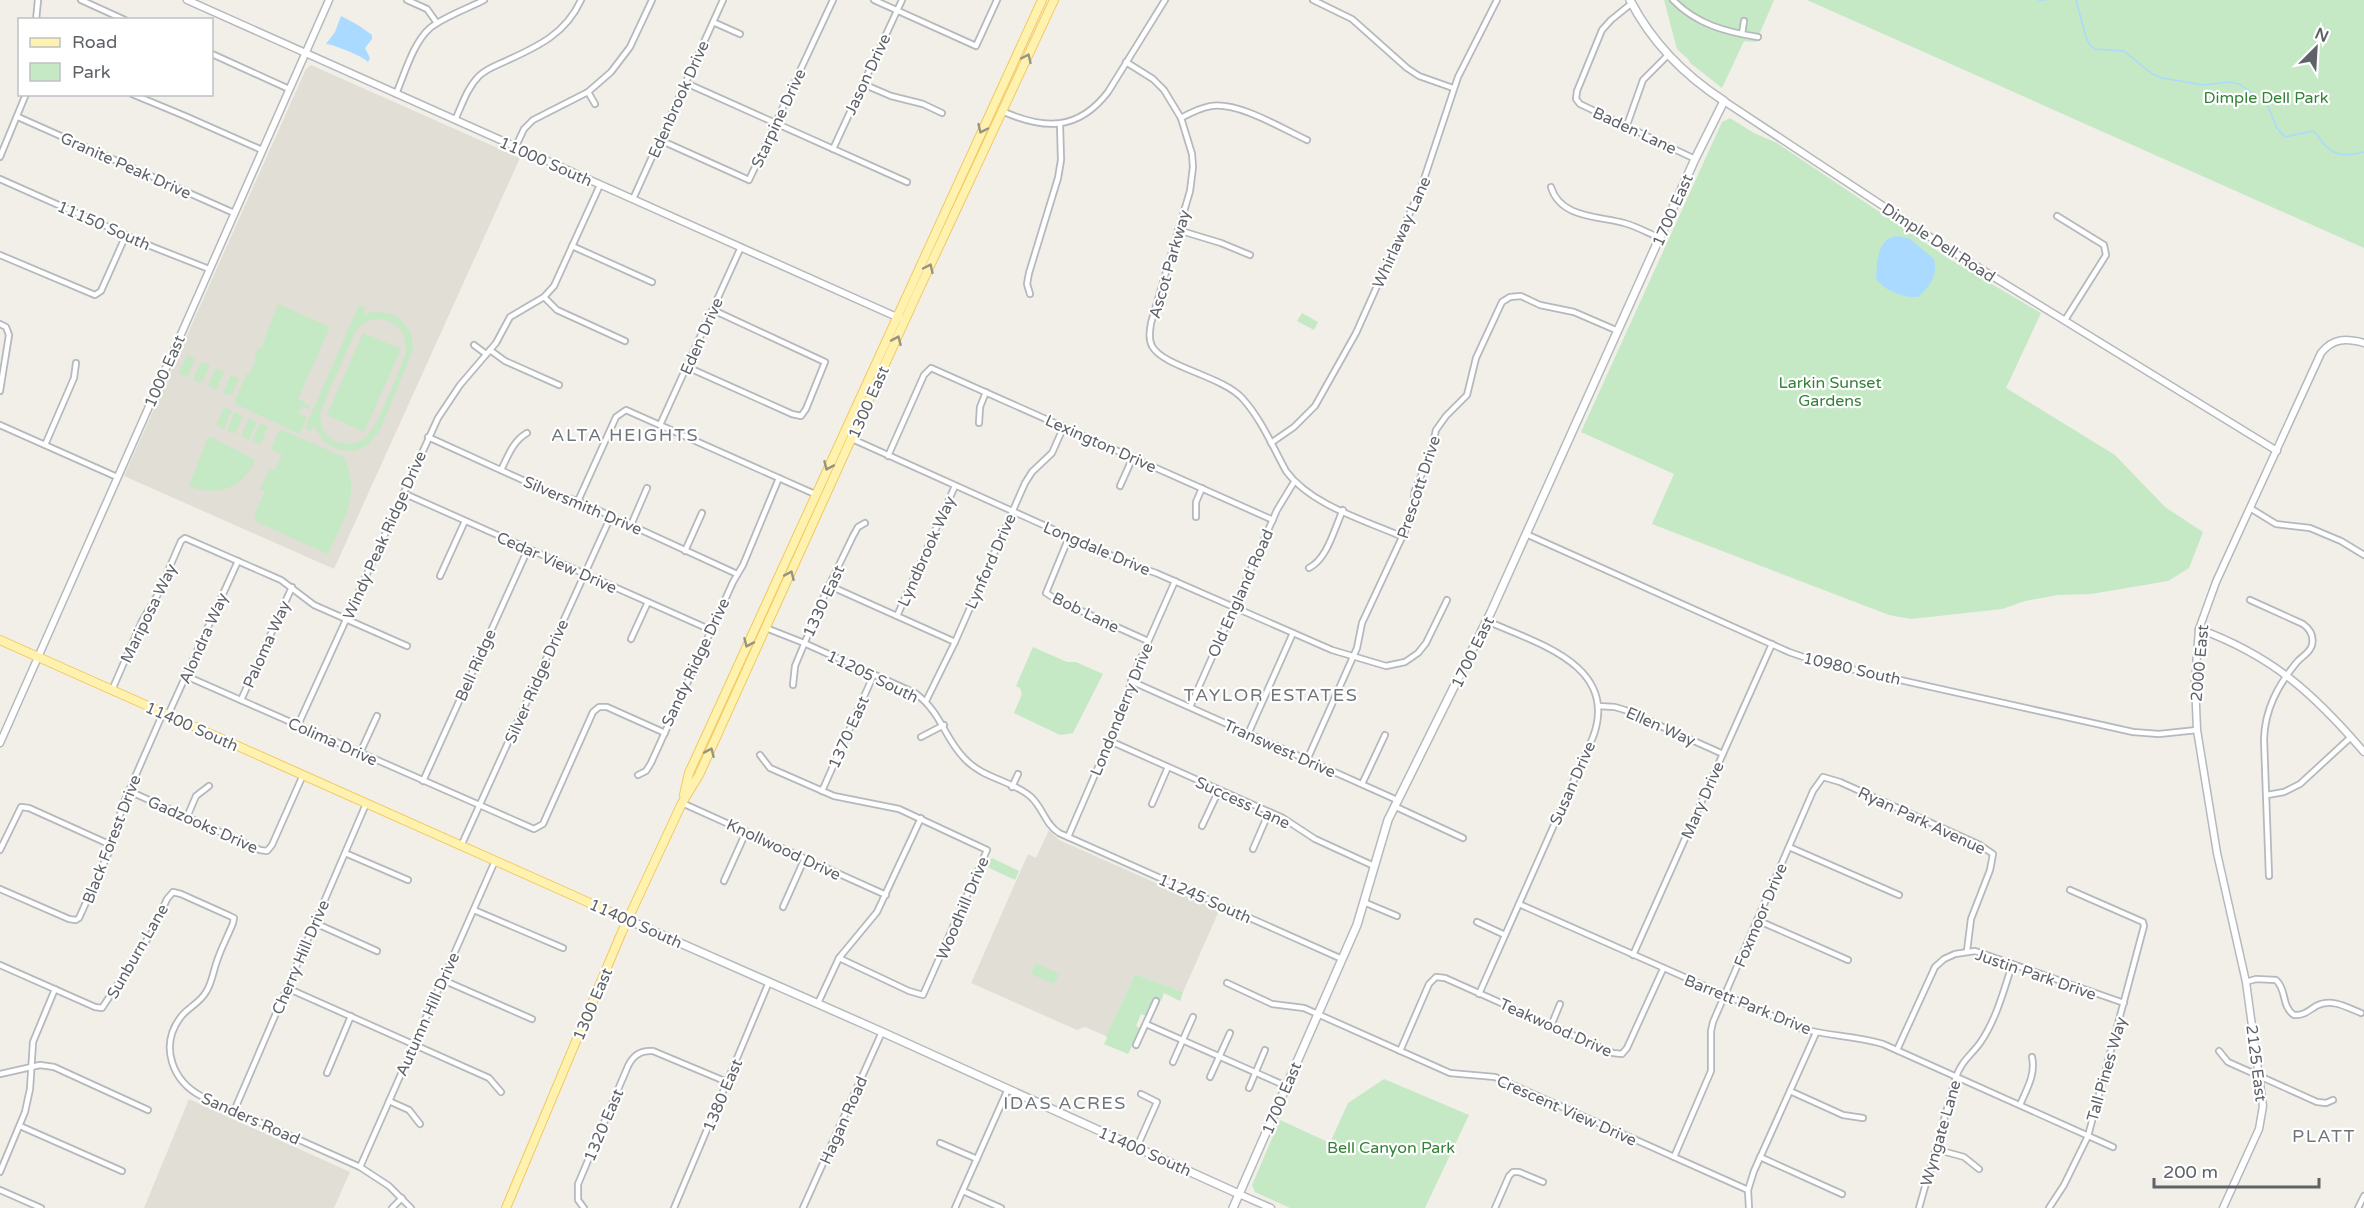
<svg xmlns="http://www.w3.org/2000/svg" width="2364" height="1208" viewBox="0 0 2364 1208" font-family="'Varela Round',sans-serif">
  <style>
    .education { fill: #e1ded6 }
    .green { fill: #c5e8c5; fill-rule: evenodd }
    .water { fill: #aadaff }
    .lines { fill: none; stroke-linecap: round; stroke-linejoin: round }
    .stream { stroke: #aadaff; stroke-width: 1.5 }
    .minor-casing { stroke: #b5b8bc; stroke-width: 8 }
    .tertiary-casing { stroke: #b5b8bc; stroke-width: 9 }
    .secondary-casing { stroke: #b6babf; stroke-width: 10 }
    .primary-casing { stroke: #f2c960; stroke-width: 10 }
    .minor { stroke: #fff; stroke-width: 4.5 }
    .tertiary { stroke: #fff; stroke-width: 6 }
    .secondary { stroke: #fff; stroke-width: 7 }
    .primary { stroke: #fff2af; stroke-width: 8 }
    .oneway { stroke: #979581 }
    .labels { text-anchor: middle; stroke-width: 4.5; stroke-linejoin: round; paint-order: stroke }
    .street-label { font-size: 16px; fill: #5f6368; stroke: #fff }
    .park-label { font-size: 16px; fill: #348238; stroke: #fff }
    .neighbourhood-label { font-size: 18px; letter-spacing: 1.5px; fill: #70757a; stroke: #fff }
  </style>
  <rect width="100%" height="100%" fill="#f1efe8"/>
  <g class="education">
    <path d="M311 65 520 158 334 569 124 476 306 69Z"/>
    <path d="M1049 830 1059 840 1219 911 1183 992 1135 974 1106 1036 1085 1027 1077 1030 971 983 1028 854 1036 858Z"/>
    <path d="M189 1099 350 1172 334 1208H144Z"/>
  </g>
  <g class="green">
    <path d="M1664 0H1774L1756 42 1744 41 1722 88 1689 62V60L1677 49Z"/>
    <path d="M1807 0H2364V248Z"/>
    <path d="M1730 118 1754 133 1777 143 1951 260 2041 313 2006 388 2115 455 2165 507 2203 532 2189 568 2168 581 2091 594 2058 595 2025 601 2002 609 1911 619 1889 615 1652 524 1674 474 1581 432 1722 122Z"/>
    <path d="M278 304 330 327 298 399 309 405 310 409 302 407 299 413 307 417 300 433H297L234 403 247 373 250 374 256 359 254 357 258 348 261 349Z"/>
    <path d="M359 305 365 308 363 315C389 305 414 322 413 350L380 430 367 446 353 451 338 450 324 442 314 425 311 431 305 428ZM380 319C398 321 408 335 406 353 399 370 378 427 366 437 356 446 342 446 331 439 322 432 319 421 321 410L356 330 367 321Z"/>
    <path d="M1302 313 1318 322 1314 330 1297 321Z"/>
    <path d="M363 333 401 349 364 432 327 415Z"/>
    <path d="M187 355 195 359 187 377 179 373Z"/>
    <path d="M201 362 210 365 202 383 193 380Z"/>
    <path d="M216 368 224 372 216 390 208 386Z"/>
    <path d="M231 375 239 379 231 396 223 393Z"/>
    <path d="M224 407 232 411 224 429 216 425Z"/>
    <path d="M235 412 243 416 235 434 227 430Z"/>
    <path d="M249 418 257 422 249 440 241 436Z"/>
    <path d="M260 423 268 427 260 445 252 441Z"/>
    <path d="M282 430 344 457C361 495 344 519 328 554L257 522 254 514 265 492 260 489 269 469H276L282 454 271 449 279 431Z"/>
    <path d="M211 437 255 460C244 487 216 498 189 486L207 439Z"/>
    <path d="M1033 647 1067 662H1076L1103 674 1073 733 1060 735 1014 713 1022 694 1020 688 1016 686Z"/>
    <path d="M992 858 1019 871 1015 880 985 866Z"/>
    <path d="M1036 963 1059 974 1054 984 1031 974Z"/>
    <path d="M1135 974 1183 992 1180 1001 1164 993 1161 1001 1154 998 1146 1016 1141 1014 1136 1026 1140 1028 1128 1054 1104 1044 1107 1038 1106 1036Z"/>
    <path d="M1384 1079 1469 1115 1425 1208H1290L1255 1192 1252 1185 1280 1120 1330 1143 1348 1103Z"/>
  </g>
  <g class="water">
    <path d="M341 16C353 22 362 27 372 35V39L365 48 370 58 368 62C364 57 333 44 326 44L335 32Z"/>
    <path d="M1897 236 1910 239 1934 259C1938 276 1930 286 1918 297 1902 298 1886 291 1876 279 1877 263 1877 238 1897 236Z"/>
  </g>
  <g class="lines">
    <g class="stream">
      <path d="M2038 0H2045"/>
      <path d="M2076 0 2086 37 2089 44 2095 49 2124 51 2152 74 2162 78 2204 85 2229 82 2239 84 2266 102 2277 128 2285 137 2313 131C2319 135 2320 141 2326 146 2336 158 2351 155 2364 152"/>
    </g>
    <g class="minor-casing">
      <g id="minor">
        <path d="M81 0 125 20"/>
        <path d="M407 0 427 9 437 23"/>
        <path d="M874 0 976 46 997 0"/>
        <path d="M1313 0 1352 19 1407 68 1419 76 1453 88"/>
        <path d="M1673 0C1696 24 1726 32 1758 37"/>
        <path d="M1632 3 1611 20 1602 30 1577 91 1576 99 1580 104 1695 159"/>
        <path d="M36 20 38 0"/>
        <path d="M713 22 740 34"/>
        <path d="M1742 34 1744 21"/>
        <path d="M212 54 289 89"/>
        <path d="M1126 62 1153 79 1164 90 1181 118 1192 154 1193 167 1190 191 1151 323C1150 330 1148 339 1152 346 1163 367 1223 376 1243 399 1261 419 1273 447 1286 471 1311 505 1364 520 1403 537"/>
        <path d="M686 83 907 182"/>
        <path d="M863 84 891 96 923 104 942 113"/>
        <path d="M588 92 595 104"/>
        <path d="M132 94 185 116 262 150"/>
        <path d="M396 94C405 73 413 43 430 28 445 16 467 9 484 0"/>
        <path d="M1002 111C1044 130 1078 131 1108 92L1165 0"/>
        <path d="M18 117 234 213"/>
        <path d="M1181 118C1190 113 1200 108 1211 106 1239 102 1281 128 1307 140"/>
        <path d="M455 120C462 105 467 88 479 76 487 68 498 65 508 60 539 46 566 33 581 0"/>
        <path d="M1627 125 1643 80 1668 55"/>
        <path d="M660 140 749 180 833 0"/>
        <path d="M515 148 524 129 533 120 588 92 611 72 630 47 652 0"/>
        <path d="M833 149 902 0"/>
        <path d="M0 157 26 94"/>
        <path d="M0 179 153 247 209 269"/>
        <path d="M1551 187C1560 218 1598 216 1624 223 1636 226 1648 233 1660 238"/>
        <path d="M633 199 723 0"/>
        <path d="M2057 216 2104 245 2106 255 2065 320"/>
        <path d="M1178 230 1221 243 1250 255"/>
        <path d="M572 246 652 282"/>
        <path d="M0 255 95 295 101 291 126 235"/>
        <path d="M1030 294 1027 284 1029 273 1058 178 1061 160 1060 124"/>
        <path d="M544 297 557 310 625 341"/>
        <path d="M0 324 6 327 9 335 0 391"/>
        <path d="M474 345 486 354"/>
        <path d="M490 350 505 361 559 385"/>
        <path d="M687 367 792 414 801 416 806 409 825 362 713 310"/>
        <path d="M979 423 980 407 986 392"/>
        <path d="M0 425 117 477"/>
        <path d="M660 425 741 247"/>
        <path d="M428 437 549 492 578 501 737 574"/>
        <path d="M850 438 1130 564 1156 573 1332 650 1386 666 1405 662 1418 653 1426 643 1447 600"/>
        <path d="M1271 443 1294 427 1315 406 1356 333 1421 188 1458 77 1497 0"/>
        <path d="M45 445 74 378 76 363"/>
        <path d="M888 456 924 375 931 368 1273 520"/>
        <path d="M501 470C508 456 513 441 527 433"/>
        <path d="M1120 486 1133 457"/>
        <path d="M403 493 711 630"/>
        <path d="M578 501 616 417 626 410 817 495"/>
        <path d="M2250 508 2276 524 2310 528 2341 541 2364 555"/>
        <path d="M1196 517V502L1202 488"/>
        <path d="M631 525 647 488"/>
        <path d="M1526 534 1789 652 1815 661 2133 732 2159 734 2197 730"/>
        <path d="M1069 537 1046 593 1057 600 1148 641"/>
        <path d="M685 551 702 513"/>
        <path d="M1309 568C1328 558 1334 529 1343 510"/>
        <path d="M440 576 465 521"/>
        <path d="M830 586 955 642"/>
        <path d="M2250 600 2303 624C2310 629 2314 636 2312 645 2310 653 2302 656 2297 662 2278 685 2265 709 2264 739L2269 876"/>
        <path d="M897 616 955 486"/>
        <path d="M766 628 804 643 915 693C942 713 943 736 964 758 983 779 1012 780 1031 797 1043 808 1045 824 1059 833L1342 959"/>
        <path d="M631 639 648 602"/>
        <path d="M186 676 534 829 543 824 593 712 599 707H607L665 733"/>
        <path d="M1131 681 1397 800"/>
        <path d="M793 685 795 666 825 594 853 536 858 527 865 523"/>
        <path d="M112 690 142 621 158 594 181 541 185 538 281 580 314 605 407 646"/>
        <path d="M241 700 292 587"/>
        <path d="M926 701 955 642 1025 483 1032 472 1052 453 1064 426"/>
        <path d="M1598 706 1615 707 1625 710 1723 754"/>
        <path d="M1190 707 1277 510 1294 482"/>
        <path d="M168 715 238 561"/>
        <path d="M298 725 438 418 460 385 496 343 510 317 544 297 554 286 600 185"/>
        <path d="M1248 734 1293 633"/>
        <path d="M921 737 944 725"/>
        <path d="M1110 741 1283 818 1315 839 1374 866"/>
        <path d="M360 753 377 716"/>
        <path d="M760 755 770 768 834 796 899 809 987 850 923 995 909 991 839 958"/>
        <path d="M1307 760 1357 648 1362 623 1411 518 1415 490 1430 455 1436 430 1446 416 1467 395 1476 358 1502 302 1510 297 1521 296 1540 305 1574 312 1618 331"/>
        <path d="M638 775 646 771 651 763 733 582 743 565 779 478"/>
        <path d="M423 781 528 549"/>
        <path d="M1362 784 1385 735"/>
        <path d="M1012 787 1018 774"/>
        <path d="M129 791 260 850 267 851 272 845 303 775"/>
        <path d="M822 791 874 674"/>
        <path d="M2267 795 2284 792 2300 784 2351 737"/>
        <path d="M682 803 886 895"/>
        <path d="M1152 804 1168 767"/>
        <path d="M1394 806 1463 838"/>
        <path d="M187 817 196 796 209 786"/>
        <path d="M1202 826 1219 790"/>
        <path d="M1068 837 1122 712 1133 676 1175 581"/>
        <path d="M461 846 611 516"/>
        <path d="M1789 847 1899 895"/>
        <path d="M1253 849 1269 812"/>
        <path d="M0 850 21 807 29 808 111 845"/>
        <path d="M345 853 408 880"/>
        <path d="M724 881 746 832"/>
        <path d="M0 889 69 919 76 920 79 918 108 854 124 802 163 713"/>
        <path d="M1366 903 1397 916"/>
        <path d="M1519 904 1802 1029C1829 1036 1857 1036 1883 1044L2113 1147"/>
        <path d="M783 907 804 860"/>
        <path d="M474 910 563 948"/>
        <path d="M1757 920 1848 960"/>
        <path d="M1477 922 1505 935"/>
        <path d="M315 923 377 951"/>
        <path d="M1633 955 1772 644"/>
        <path d="M0 965 95 1007 102 1008 152 932 167 899 173 892 181 894 230 916 234 918 233 923C228 936 221 948 217 961 213 972 212 983 206 992 200 1003 187 1008 180 1018 159 1047 173 1081 201 1096L360 1167 389 1186 411 1208"/>
        <path d="M443 980 532 1019"/>
        <path d="M2246 982 2256 979 2276 980C2287 990 2281 1006 2294 1015 2303 1016 2308 1011 2316 1006 2332 998 2346 1007 2361 1013"/>
        <path d="M1227 983 1272 1004 1304 1008 1450 1073 1495 1077 1748 1190"/>
        <path d="M287 988 489 1078 501 1092"/>
        <path d="M1479 994 1593 737C1620 665 1536 643 1487 621"/>
        <path d="M818 1003 839 958 877 912 921 818"/>
        <path d="M1146 1024 1286 1086"/>
        <path d="M1551 1026 1560 1004"/>
        <path d="M1136 1045 1156 1001"/>
        <path d="M1897 1050 1935 967 1944 959 1955 954 1975 951 2124 1003"/>
        <path d="M1400 1051 1429 984 1436 977 1445 978 1613 1053 1622 1054 1627 1048 1663 969"/>
        <path d="M2219 1051 2228 1062 2317 1102 2326 1103 2333 1100"/>
        <path d="M1173 1062 1193 1017"/>
        <path d="M327 1073 351 1016"/>
        <path d="M0 1074 40 1065 54 1067 148 1110"/>
        <path d="M1210 1077 1230 1033"/>
        <path d="M1249 1088 1265 1050"/>
        <path d="M1790 1091 1843 1115 1863 1118"/>
        <path d="M389 1101 409 1110 420 1124"/>
        <path d="M2020 1105C2026 1090 2036 1075 2032 1057"/>
        <path d="M234 1111 366 804"/>
        <path d="M20 1126 122 1171"/>
        <path d="M940 1143 977 1159"/>
        <path d="M1137 1147 1157 1102 1141 1094"/>
        <path d="M1935 1149 1964 1157 1979 1169"/>
        <path d="M1674 1157 1711 1071V1031L1713 1022 1813 791 1823 777 1840 782 1980 845 1993 854 1990 870 1971 919 1967 951"/>
        <path d="M1760 1157 1842 1194"/>
        <path d="M360 1167 495 861"/>
        <path d="M0 1172 25 1112 30 1089 33 1042 55 989"/>
        <path d="M0 1190 41 1208"/>
        <path d="M963 1191 1001 1208"/>
        <path d="M392 1208 402 1198"/>
        <path d="M584 1208 578 1200V1184L628 1066C633 1055 641 1050 653 1051L727 1082"/>
        <path d="M674 1208 769 982"/>
        <path d="M803 1208 882 1032"/>
        <path d="M955 1208 1008 1089"/>
        <path d="M1495 1208 1509 1176 1513 1172H1519L1543 1182"/>
        <path d="M1749 1208 1748 1190 1754 1171 1816 1033"/>
        <path d="M1919 1208 1956 1077C1961 1062 1971 1055 1980 1043 1996 1020 2004 990 2012 965"/>
        <path d="M2049 1208 2064 1185 2088 1136 2144 926 2143 922 2070 890"/>
        <path d="M2358 1208 2364 1196"/>
      </g>
    </g>
    <g class="tertiary-casing">
      <g id="tertiary">
        <path d="M187 0 899 318"/>
        <path d="M1724 101 1945 247 2277 451"/>
        <path d="M2199 629C2273 656 2314 694 2364 752"/>
        <path d="M0 743 329 0"/>
        <path d="M1239 1194 1271 1208"/>
        <path d="M2223 1208 2259 1129 2263 1106 2246 982 2217 853 2197 730 2195 682 2199 629 2216 582 2321 353C2333 338 2346 338 2364 343"/>
      </g>
    </g>
    <g class="secondary-casing">
      <g id="secondary">
        <path d="M628 920 882 1032 1239 1194"/>
        <path d="M1233 1208 1357 925 1388 820 1491 612 1695 159 1724 101C1684 75 1652 43 1630 0"/>
      </g>
    </g>
    <g class="primary-casing">
      <g id="primary">
        <path d="M0 640 628 920"/>
        <path d="M684 795 689 773 1042 0"/>
        <path d="M506 1208 621 934 682 803 699 775 915 298 1054 0"/>
      </g>
    </g>
    <use href="#minor" class="minor"/>
    <use href="#tertiary" class="tertiary"/>
    <use href="#secondary" class="secondary"/>
    <use href="#primary" class="primary"/>
  </g>
  <defs><path id="oneway-chevron" d="M-2-3.5L2.5 0L-2 3.5" fill="none" stroke-width="1.6" stroke-linecap="round" stroke-linejoin="round" transform="scale(1.5)"/></defs>
  <g class="oneway">
    <use href="#oneway-chevron" transform="translate(1027 58) rotate(-65)"/>
    <use href="#oneway-chevron" transform="translate(982 129) rotate(115)"/>
    <use href="#oneway-chevron" transform="translate(929 268) rotate(-65)"/>
    <use href="#oneway-chevron" transform="translate(897 340) rotate(-66)"/>
    <use href="#oneway-chevron" transform="translate(828 466) rotate(114)"/>
    <use href="#oneway-chevron" transform="translate(790 575) rotate(-66)"/>
    <use href="#oneway-chevron" transform="translate(748 643) rotate(114)"/>
    <use href="#oneway-chevron" transform="translate(710 752) rotate(-66)"/>
  </g>
  <g class="labels">
    <g class="street-label">
      <text transform="translate(867 74) rotate(-65)" y="6">Jason Drive</text>
      <text transform="translate(678 99) rotate(-66)" y="6">Edenbrook Drive</text>
      <text transform="translate(778 118) rotate(-65)" y="6">Starpine Drive</text>
      <text transform="translate(1635 130) rotate(25)" y="6">Baden Lane</text>
      <text transform="translate(546 161) rotate(24)" y="6">11000 South</text>
      <text transform="translate(126 165) rotate(24)" y="6">Granite Peak Drive</text>
      <text transform="translate(1672 210) rotate(-66)" y="6">1700 East</text>
      <text transform="translate(104 225) rotate(24)" y="6">11150 South</text>
      <text transform="translate(1401 232) rotate(-66)" y="6">Whirlaway Lane</text>
      <text transform="translate(1939 242) rotate(33)" y="6">Dimple Dell Road</text>
      <text transform="translate(1169 264) rotate(-74)" y="6">Ascot Parkway</text>
      <text transform="translate(701 336) rotate(-66)" y="6">Eden Drive</text>
      <text transform="translate(164 371) rotate(-66)" y="6">1000 East</text>
      <text transform="translate(868 402) rotate(-66)" y="6">1300 East</text>
      <text transform="translate(1101 443) rotate(24)" y="6">Lexington Drive</text>
      <text transform="translate(1418 487) rotate(-72)" y="6">Prescott Drive</text>
      <text transform="translate(583 505) rotate(23)" y="6">Silversmith Drive</text>
      <text transform="translate(384 535) rotate(-66)" y="6">Windy Peak Ridge Drive</text>
      <text transform="translate(1097 548) rotate(23)" y="6">Longdale Drive</text>
      <text transform="translate(926 551) rotate(-66)" y="6">Lyndbrook Way</text>
      <text transform="translate(990 561) rotate(-66)" y="6">Lynford Drive</text>
      <text transform="translate(557 562) rotate(24)" y="6">Cedar View Drive</text>
      <text transform="translate(1240 593) rotate(-66)" y="6">Old England Road</text>
      <text transform="translate(823 601) rotate(-65)" y="6">1330 East</text>
      <text transform="translate(1086 612) rotate(26)" y="6">Bob Lane</text>
      <text transform="translate(148 613) rotate(-64)" y="6">Mariposa Way</text>
      <text transform="translate(203 638) rotate(-66)" y="6">Alondra Way</text>
      <text transform="translate(266 644) rotate(-66)" y="6">Paloma Way</text>
      <text transform="translate(1472 652) rotate(-64)" y="6">1700 East</text>
      <text transform="translate(695 662) rotate(-65)" y="6">Sandy Ridge Drive</text>
      <text transform="translate(2199 663) rotate(-85)" y="6">2000 East</text>
      <text transform="translate(475 665) rotate(-66)" y="6">Bell Ridge</text>
      <text transform="translate(1852 668) rotate(13)" y="6">10980 South</text>
      <text transform="translate(873 676) rotate(26)" y="6">11205 South</text>
      <text transform="translate(536 681) rotate(-66)" y="6">Silver Ridge Drive</text>
      <text transform="translate(1121 709) rotate(-68)" y="6">Londonderry Drive</text>
      <text transform="translate(192 726) rotate(24)" y="6">11400 South</text>
      <text transform="translate(1661 726) rotate(24)" y="6">Ellen Way</text>
      <text transform="translate(848 732) rotate(-66)" y="6">1370 East</text>
      <text transform="translate(333 741) rotate(24)" y="6">Colima Drive</text>
      <text transform="translate(1280 748) rotate(24)" y="6">Transwest Drive</text>
      <text transform="translate(1572 783) rotate(-66)" y="6">Susan Drive</text>
      <text transform="translate(1702 800) rotate(-66)" y="6">Mary Drive</text>
      <text transform="translate(1243 802) rotate(25)" y="6">Success Lane</text>
      <text transform="translate(1922 820) rotate(25)" y="6">Ryan Park Avenue</text>
      <text transform="translate(203 824) rotate(24)" y="6">Gadzooks Drive</text>
      <text transform="translate(111 839) rotate(-69)" y="6">Black Forest Drive</text>
      <text transform="translate(784 849) rotate(25)" y="6">Knollwood Drive</text>
      <text transform="translate(1205 898) rotate(24)" y="6">11245 South</text>
      <text transform="translate(962 908) rotate(-67)" y="6">Woodhill Drive</text>
      <text transform="translate(1760 915) rotate(-67)" y="6">Foxmoor Drive</text>
      <text transform="translate(636 923) rotate(24)" y="6">11400 South</text>
      <text transform="translate(137 951) rotate(-60)" y="6">Sunburn Lane</text>
      <text transform="translate(300 957) rotate(-67)" y="6">Cherry Hill Drive</text>
      <text transform="translate(2036 974) rotate(19)" y="6">Justin Park Drive</text>
      <text transform="translate(592 1004) rotate(-67)" y="6">1300 East</text>
      <text transform="translate(1748 1004) rotate(22)" y="6">Barrett Park Drive</text>
      <text transform="translate(427 1014) rotate(-66)" y="6">Autumn Hill Drive</text>
      <text transform="translate(1556 1027) rotate(24)" y="6">Teakwood Drive</text>
      <text transform="translate(2257 1063) rotate(83)" y="6">2125 East</text>
      <text transform="translate(2106 1069) rotate(-74)" y="6">Tall Pines Way</text>
      <text transform="translate(722 1095) rotate(-67)" y="6">1380 East</text>
      <text transform="translate(1281 1098) rotate(-67)" y="6">1700 East</text>
      <text transform="translate(1567 1110) rotate(24)" y="6">Crescent View Drive</text>
      <text transform="translate(251 1118) rotate(24)" y="6">Sanders Road</text>
      <text transform="translate(843 1120) rotate(-66)" y="6">Hagan Road</text>
      <text transform="translate(603 1125) rotate(-67)" y="6">1320 East</text>
      <text transform="translate(1940 1133) rotate(-74)" y="6">Wyngate Lane</text>
      <text transform="translate(1145 1151) rotate(24)" y="6">11400 South</text>
    </g>
    <g class="park-label">
      <text x="2266" y="103">Dimple Dell Park</text>
      <text x="1830" y="388">Larkin Sunset<tspan x="1830" dy="18">Gardens</tspan></text>
      <text x="1391" y="1153">Bell Canyon Park</text>
    </g>
    <g class="neighbourhood-label">
      <text x="625" y="441">ALTA HEIGHTS</text>
      <text x="1271" y="701">TAYLOR ESTATES</text>
      <text x="1065" y="1109">IDAS ACRES</text>
      <text x="2324" y="1142">PLATT</text>
    </g>
  </g>
  <rect x="18" y="18" width="195" height="78" fill="#ffffff" stroke="#bfc1c3" stroke-width="1.5"/>
  <rect x="30" y="38" width="30" height="9" fill="#fff2af" stroke="#bfc1c3" stroke-width="1.5"/>
  <text x="72" y="48" font-size="18" fill="#5f6368">Road</text>
  <rect x="30" y="63" width="30" height="18" fill="#c5e8c5" stroke="#bfc1c3" stroke-width="1.5"/>
  <text x="72" y="78" font-size="18" fill="#5f6368">Park</text>
  <g transform="translate(2316 48) rotate(24)" stroke="#ffffff" stroke-width="4.5" paint-order="stroke">
  <path d="M0-4.5L10 22L0 15L-10 22Z" fill="#5f6368"/>
  <text y="-9" font-size="16" font-weight="bold" text-anchor="middle" fill="#5f6368">N</text>
  </g>
  <path d="M2154 1178v9h165v-9" fill="none" stroke="#5f6368" stroke-width="3"/>
  <text x="2163" y="1178" font-size="18" fill="#5f6368" stroke="#ffffff" stroke-width="4.5" paint-order="stroke">200 m</text>
</svg>
